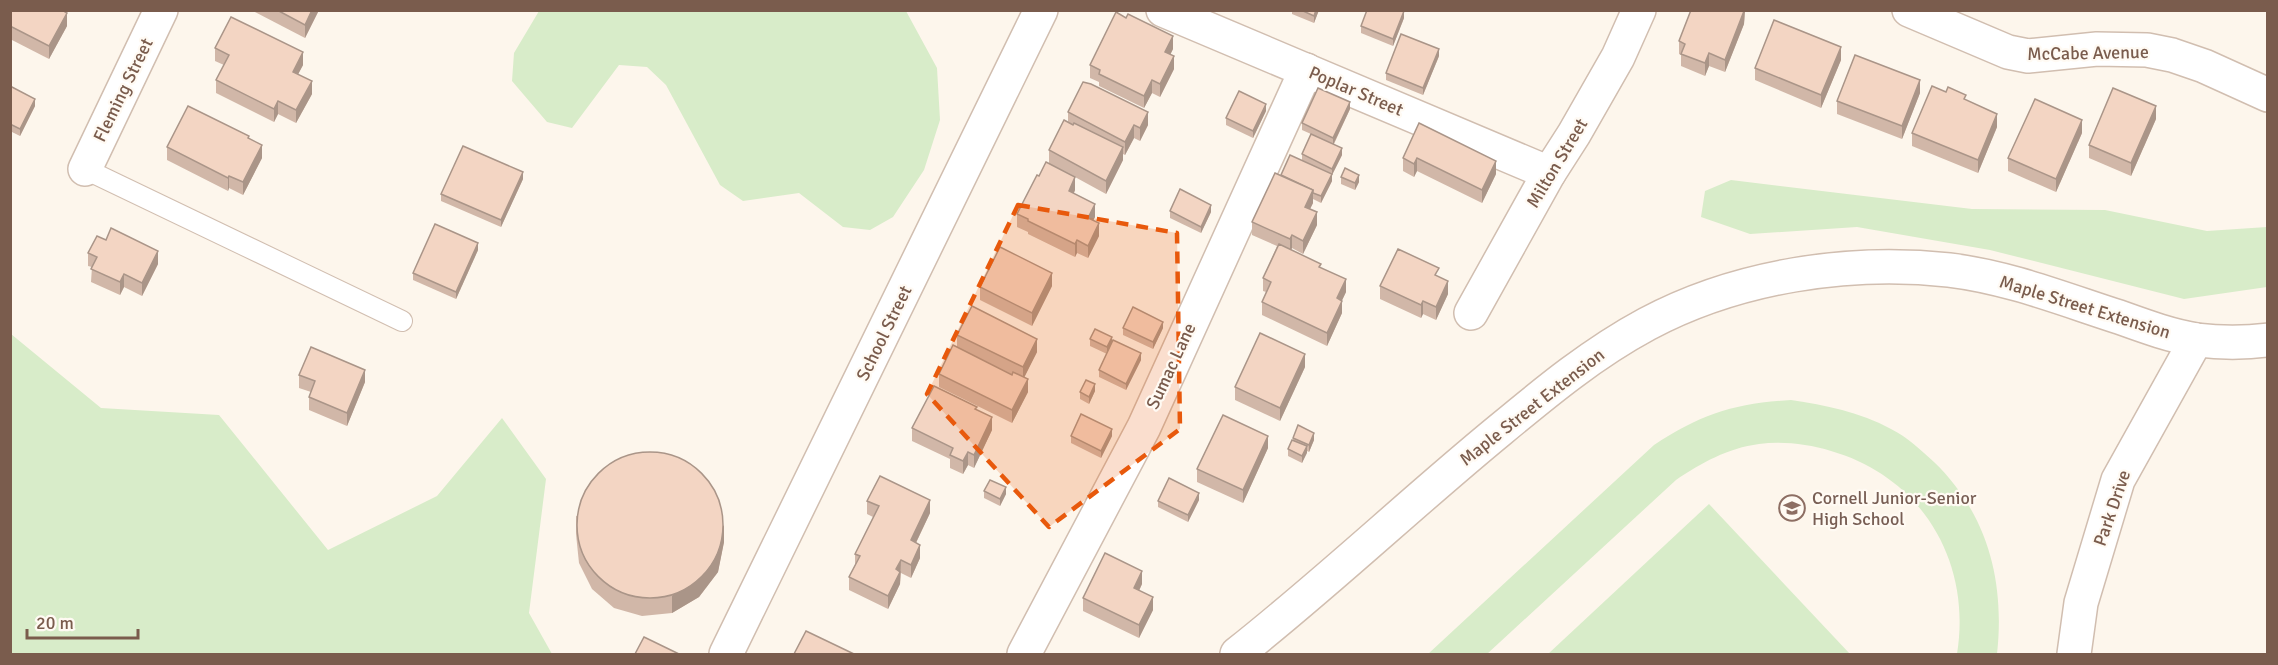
<svg xmlns="http://www.w3.org/2000/svg" width="2278" height="665" viewBox="0 0 2278 665" font-family="Signika,sans-serif">
  <style>
    .green { fill: #d8ecc9 }
    .lines { fill: none; stroke-linecap: round; stroke-linejoin: round }
    .service-casing { stroke: #d1beb0; stroke-width: 22 }
    .minor-casing { stroke: #d1beb0; stroke-width: 36 }
    .tertiary-casing { stroke: #d1beb0; stroke-width: 36 }
    .service { stroke: #fff; stroke-width: 20 }
    .minor { stroke: #fff; stroke-width: 33 }
    .tertiary { stroke: #fff; stroke-width: 33 }
    .wall { fill: #d1b7a8 }
    .shaded-wall { fill: #aa9588 }
    .building { fill: #f3d5c3; stroke: #aa9588; stroke-width: 1.5 }
    .marked { fill: #e8590c; fill-opacity: 0.2; stroke: #e8590c; stroke-width: 4.5; stroke-dasharray: 12 8; stroke-linejoin: round }
    .labels { text-anchor: middle; stroke-width: 4.5; stroke-linejoin: round; paint-order: stroke }
    .street-label { font-size: 18px; fill: #7a5c4d; stroke: #fffaf3 }
    .education-label { font-size: 18px; fill: #785e54; stroke: #fffaf3; text-anchor: start }
  </style>
  <rect width="100%" height="100%" fill="#fdf6ec"/>
  <g class="green">
    <path d="M539 11H906L937 68 940 120 924 170 893 217 870 230 843 227 799 193 743 201 720 185 666 85 647 67 619 65 572 128 547 122 512 81 514 53Z"/>
    <path d="M1731 180 1972 209 2105 210 2207 231 2267 227V287L2184 299 1990 250 1857 227 1750 234 1701 217 1705 191Z"/>
    <path d="M11 334 101 408 219 415 328 550 437 496 502 418 546 479 529 613 552 654H11Z"/>
    <path d="M1791 400C1825 405 1860 412 1891 429 1907 437 1921 450 1934 462 1988 514 2005 582 1997 654H1957C1972 562 1922 477 1831 451 1808 444 1782 441 1759 444 1728 448 1701 463 1676 480L1487 654H1428L1654 445C1701 414 1735 403 1791 400Z"/>
    <path d="M1709 504 1850 654H1548Z"/>
  </g>
  <g class="lines">
    <g class="service-casing">
      <path id="service" d="M85 169 402 321"/>
    </g>
    <g class="minor-casing">
      <g id="minor">
        <path d="M1163 10 1549 173"/>
        <path d="M1909 10 2008 52 2028 56 2097 49 2147 50 2172 55 2204 66 2268 95"/>
        <path d="M85 169 161 10"/>
        <path d="M1471 313 1549 173 1574 134 1618 57 1639 10"/>
        <path d="M726 654 1041 10"/>
        <path d="M1024 654 1144 427 1306 70"/>
        <path d="M2074 654 2081 603 2118 480 2196 340"/>
      </g>
    </g>
    <g class="tertiary-casing">
      <path id="tertiary" d="M1237 654C1327 583 1411 503 1500 430 1547 391 1593 353 1647 324 1737 276 1849 259 1949 270 2008 277 2063 299 2119 317 2144 326 2171 336 2197 340 2221 343 2244 343 2268 340"/>
    </g>
    <use href="#service" class="service"/>
    <use href="#minor" class="minor"/>
    <use href="#tertiary" class="tertiary"/>
  </g>
  <g class="wall">
    <path d="M10 10 64 12 67 26 49 59 10 39Z"/>
    <path d="M251 10H319L305 38Z"/>
    <path d="M1292 10H1319L1314 23 1292 14Z"/>
    <path d="M1745 10 1744 24 1725 72 1709 66 1705 76 1681 66V55L1679 54V41Z"/>
    <path d="M1404 18 1393 46 1361 33V26Z"/>
    <path d="M215 48 303 65 298 74 312 94 296 123 278 114 274 122 216 93V80L224 65 215 61Z"/>
    <path d="M1173 49 1170 55 1174 69 1160 97 1152 93 1144 108 1099 86V82L1090 78V65Z"/>
    <path d="M1439 56 1423 95 1386 80V73Z"/>
    <path d="M1841 60 1821 108 1755 80V68Z"/>
    <path d="M10 86 35 106 20 136 10 131Z"/>
    <path d="M1920 93 1902 139 1837 114V101Z"/>
    <path d="M1966 100 1997 127 1978 173 1912 146V133Z"/>
    <path d="M1350 109 1334 144 1342 155 1332 175V181L1321 203 1313 199V203L1310 209 1317 225 1303 254 1292 248 1291 250 1321 268 1346 292 1342 300V313L1327 346 1262 315V302L1266 292 1263 291V278L1277 246 1252 235V222L1281 175 1302 160V154L1311 134 1302 130V123Z"/>
    <path d="M1266 111 1253 138 1226 125V118Z"/>
    <path d="M1068 112 1148 125 1140 141 1134 138 1125 155 1123 154V160L1106 194 1075 177V190L1074 193 1095 217 1093 220 1099 236 1088 258 1077 253 1075 257 1028 234V232L1017 227V214L1039 176 1049 163V150L1068 122Z"/>
    <path d="M2156 119 2131 176 2089 158V145Z"/>
    <path d="M1419 123 1496 174 1482 203 1417 171 1414 177 1403 171V158Z"/>
    <path d="M2082 133 2056 192 2008 171V158Z"/>
    <path d="M249 138 262 158 243 195 229 188 228 191 167 160V147Z"/>
    <path d="M1341 177 1359 182 1355 190 1341 184Z"/>
    <path d="M523 179 501 227 441 201V194Z"/>
    <path d="M1170 211 1211 212 1201 233 1170 218Z"/>
    <path d="M478 250 456 299 413 280V273Z"/>
    <path d="M88 253 158 264 142 296 124 287 120 295 91 282 92 267 88 266Z"/>
    <path d="M1052 286 1032 326 980 300V287Z"/>
    <path d="M1380 286 1448 294 1436 320 1423 314 1421 318 1380 299Z"/>
    <path d="M1123 328H1163L1153 349 1123 335Z"/>
    <path d="M957 335 1037 352 1024 377 1028 392 1012 423 939 387V374L957 347Z"/>
    <path d="M1090 339 1112 342 1141 360 1126 390 1099 377V370L1107 354 1090 346Z"/>
    <path d="M1305 367 1280 421 1235 400V387Z"/>
    <path d="M299 375 365 382 347 426 309 410V397L311 392 299 388Z"/>
    <path d="M1095 391 1089 404 1080 399V392Z"/>
    <path d="M977 410 992 430 974 468 968 465 963 474 950 468V459L912 441V428Z"/>
    <path d="M1071 436H1112L1101 458 1071 443Z"/>
    <path d="M1293 438 1314 440 1309 452 1307 451 1302 463 1288 456V449L1293 440Z"/>
    <path d="M1268 448 1243 503 1197 482V469Z"/>
    <path d="M984 491 1006 494 1000 506 984 498Z"/>
    <path d="M1199 500 1188 522 1158 507V501Z"/>
    <path d="M867 501 930 513 916 543 920 558 911 578 901 573 900 584 888 609 849 590V577L855 565V554L873 517 867 514Z"/>
    <path d="M576 516 724 542 718 572 699 597 672 613 642 616 614 608 592 589 579 563 576 534Z"/>
    <path d="M1142 584 1139 591 1153 610 1139 638 1083 611V598Z"/>
  </g>
  <g class="shaded-wall">
    <path d="M312 10H319L305 38V25Z"/>
    <path d="M1316 10H1319L1314 23V16Z"/>
    <path d="M1741 10H1745L1744 24 1725 72V60Z"/>
    <path d="M1404 11V18L1393 46V39Z"/>
    <path d="M67 13V26L49 59V46Z"/>
    <path d="M1173 36V49L1165 65V52Z"/>
    <path d="M1841 47V60L1821 108V95Z"/>
    <path d="M1439 49V56L1423 95V88Z"/>
    <path d="M303 52V65L293 84V72Z"/>
    <path d="M1709 53V66L1705 76V63Z"/>
    <path d="M1174 56V69L1160 97V84Z"/>
    <path d="M1152 80V93L1144 108V96Z"/>
    <path d="M1920 80V93L1902 139V126Z"/>
    <path d="M312 81V94L296 123V110Z"/>
    <path d="M35 99V106L20 136V129Z"/>
    <path d="M278 101V114L274 122V109Z"/>
    <path d="M1350 102V109L1333 145V138Z"/>
    <path d="M1266 104V111L1253 138V131Z"/>
    <path d="M2156 106V119L2131 176V163Z"/>
    <path d="M1148 112V125L1140 141V128Z"/>
    <path d="M1997 114V127L1978 173V160Z"/>
    <path d="M2082 120V133L2056 192V179Z"/>
    <path d="M1134 125V138L1125 155V142Z"/>
    <path d="M262 145V158L243 195V182Z"/>
    <path d="M1123 147V160L1106 194V181Z"/>
    <path d="M1342 148V155L1332 175V169Z"/>
    <path d="M1417 158V171L1414 177V164Z"/>
    <path d="M1496 161V174L1482 203V190Z"/>
    <path d="M523 172V179L501 227V220Z"/>
    <path d="M1332 174V181L1321 203V196Z"/>
    <path d="M1359 175V182L1355 190V183Z"/>
    <path d="M229 176V188L228 191V178Z"/>
    <path d="M1075 177V190L1069 204V191Z"/>
    <path d="M1313 190V203L1305 219V207Z"/>
    <path d="M1095 204V217L1088 231V218Z"/>
    <path d="M1211 205V212L1201 233V227Z"/>
    <path d="M1317 212V225L1303 254V241Z"/>
    <path d="M1099 223V236L1088 258V246Z"/>
    <path d="M1292 235V248L1290 252V239Z"/>
    <path d="M1077 240V253L1075 257V244Z"/>
    <path d="M478 243V250L456 299V292Z"/>
    <path d="M158 251V264L142 296V283Z"/>
    <path d="M1052 273V286L1032 326V313Z"/>
    <path d="M124 274V287L120 295V282Z"/>
    <path d="M1346 279V292L1337 311V298Z"/>
    <path d="M1448 281V294L1436 320V307Z"/>
    <path d="M1342 301V313L1327 346V333Z"/>
    <path d="M1423 301V314L1421 318V305Z"/>
    <path d="M1163 322V328L1153 349V342Z"/>
    <path d="M1112 337V344L1107 354V347Z"/>
    <path d="M1037 339V352L1023 380V367Z"/>
    <path d="M1141 353V360L1126 390V384Z"/>
    <path d="M1305 354V367L1280 421V408Z"/>
    <path d="M365 370V382L347 426V413Z"/>
    <path d="M1028 379V392L1012 423V410Z"/>
    <path d="M1095 384V391L1089 404V397Z"/>
    <path d="M992 417V430L974 468V455Z"/>
    <path d="M1112 429V436L1101 458V451Z"/>
    <path d="M1314 433V440L1309 452V445Z"/>
    <path d="M1268 436V448L1243 503V490Z"/>
    <path d="M1307 446V453L1302 463V456Z"/>
    <path d="M968 452V465L963 474V461Z"/>
    <path d="M1006 487V494L1000 506V499Z"/>
    <path d="M1199 493V500L1188 522V515Z"/>
    <path d="M930 500V513L911 553V540Z"/>
    <path d="M724 525V542L718 572 699 597 672 613V596Z"/>
    <path d="M920 545V558L911 578V565Z"/>
    <path d="M901 560 900 584 888 609V596L896 569Z"/>
    <path d="M1142 571V584L1134 601V588Z"/>
    <path d="M1153 597V610L1139 638V625Z"/>
  </g>
  <g class="building">
    <path d="M10 10H62L67 13 49 46 10 26Z"/>
    <path d="M277 10H312L305 25Z"/>
    <path d="M1301 10H1316L1314 16Z"/>
    <path d="M1367 10 1404 11 1393 39 1361 26Z"/>
    <path d="M1691 10H1741L1744 11 1725 60 1709 53 1705 63 1681 54 1685 44 1679 41Z"/>
    <path d="M1116 12 1126 18 1128 14 1173 36 1165 52 1174 56 1160 84 1152 80 1144 96 1099 74 1100 70 1090 65Z"/>
    <path d="M231 17 303 52 293 72 312 81 296 110 278 101 274 109 216 80 229 55 215 48Z"/>
    <path d="M1774 20 1841 47 1821 95 1755 68Z"/>
    <path d="M1401 34 1439 49 1423 88 1386 73Z"/>
    <path d="M1855 55 1920 80 1902 126 1837 101Z"/>
    <path d="M1083 82 1091 84 1148 112 1140 128 1134 125 1125 142 1068 112Z"/>
    <path d="M10 86 35 99 20 129 10 124Z"/>
    <path d="M1932 86 1946 92 1948 87 1966 95 1964 99 1997 114 1978 160 1912 133Z"/>
    <path d="M1318 88 1350 102 1333 138 1302 123Z"/>
    <path d="M2113 88 2156 106 2131 163 2089 145Z"/>
    <path d="M1239 91 1266 104 1253 131 1226 118Z"/>
    <path d="M2035 99 2082 120 2056 179 2008 158Z"/>
    <path d="M188 106 249 136 248 138 262 145 243 182 229 176 228 178 167 147Z"/>
    <path d="M1064 120 1073 125 1074 123 1123 147 1106 181 1049 150Z"/>
    <path d="M1419 123 1496 161 1482 190 1417 158 1414 164 1403 158Z"/>
    <path d="M1311 134 1342 148 1332 169 1302 154Z"/>
    <path d="M463 146 523 172 501 220 441 194Z"/>
    <path d="M1290 155 1332 174 1321 196 1313 193V190L1281 175Z"/>
    <path d="M1046 162 1075 177 1069 191 1095 204 1088 218 1099 223 1088 246 1077 240 1075 244 1028 221V219L1017 214 1037 175 1039 176Z"/>
    <path d="M1345 168 1359 175 1355 183 1341 177Z"/>
    <path d="M1275 173 1313 190 1305 207 1317 212 1303 241 1292 235 1290 239 1252 222Z"/>
    <path d="M1180 189 1211 205 1201 227 1170 211Z"/>
    <path d="M435 224 478 243 456 292 413 273Z"/>
    <path d="M111 228 158 251 142 283 124 274 120 282 91 269 97 257 88 253 97 236 106 240Z"/>
    <path d="M1279 244 1321 264 1319 267 1346 279 1337 298 1342 301 1327 333 1262 302 1271 282 1263 278Z"/>
    <path d="M1000 247 1052 273 1032 313 980 287Z"/>
    <path d="M1398 249 1439 268 1435 275 1448 281 1436 307 1423 301 1421 305 1380 286Z"/>
    <path d="M972 306 1037 339 1023 367 957 335Z"/>
    <path d="M1133 307 1163 322 1153 342 1123 328Z"/>
    <path d="M1095 329 1112 337 1107 347 1090 339Z"/>
    <path d="M1260 333 1305 354 1280 408 1235 387Z"/>
    <path d="M1113 340 1141 353 1126 384 1099 370Z"/>
    <path d="M953 345 1012 375 1013 372 1028 379 1012 410 939 374Z"/>
    <path d="M311 347 365 370 347 413 309 397 315 381 299 375Z"/>
    <path d="M1086 380 1095 384 1089 397 1080 392Z"/>
    <path d="M934 386 977 407 975 409 992 417 974 455 968 452 963 461 950 455 953 448 912 428Z"/>
    <path d="M1081 414 1112 429 1101 451 1071 436Z"/>
    <path d="M1223 415 1268 436 1243 490 1197 469Z"/>
    <path d="M1298 425 1314 433 1309 445 1293 438Z"/>
    <path d="M1292 440 1307 446 1302 456 1288 449Z"/>
    <circle cx="650" cy="525" r="73"/>
    <path d="M880 476 930 500 911 540 920 545 911 565 901 560 896 569 900 572 888 596 849 577 860 556 855 554 879 506 867 501Z"/>
    <path d="M1169 478 1199 493 1188 515 1158 501Z"/>
    <path d="M990 480 1006 487 1000 499 984 491Z"/>
    <path d="M1105 553 1142 571 1134 588 1153 597 1139 625 1083 598Z"/>
    <path d="M806 631 854 654H794Z"/>
    <path d="M644 637 679 654H635Z"/>
  </g>
  <path class="marked" d="M1018 205 1177 233 1180 429 1049 527 927 394Z"/>
  <defs>
    <g id="school-ring" transform="scale(1.35)"><circle r="9.5" fill="#fffaf3" stroke="#8d6e63" stroke-width="1.5"/><path d="M0-5L7-2L0 1L-7-2ZM-4 1L0 2.5L4 1V4Q0 6-4 4Z" fill="#8d6e63"/></g>
  </defs>
  <g fill-rule="evenodd">
    <use href="#school-ring" x="1792" y="508"/>
  </g>
  <g class="labels">
    <g class="street-label">
      <text transform="translate(2088 53) rotate(-1)" y="6">McCabe Avenue</text>
      <text transform="translate(123 90) rotate(-64)" y="6">Fleming Street</text>
      <text transform="translate(1356 91) rotate(23)" y="6">Poplar Street</text>
      <text transform="translate(1557 163) rotate(-59)" y="6">Milton Street</text>
      <text transform="translate(2085 307) rotate(17)" y="6">Maple Street Extension</text>
      <text transform="translate(884 333) rotate(-64)" y="6">School Street</text>
      <text transform="translate(1171 366) rotate(-65)" y="6">Sumac Lane</text>
      <text transform="translate(1532 407) rotate(-38)" y="6">Maple Street Extension</text>
      <text transform="translate(2112 508) rotate(-71)" y="6">Park Drive</text>
    </g>
    <g class="education-label">
      <text x="1812" y="504">Cornell Junior-Senior<tspan x="1812" dy="21">High School</tspan></text>
    </g>
  </g>
  <rect width="2278" height="665" fill="none" stroke="#7a5c4d" stroke-width="24"/>
  <path d="M27 629v9h111v-9" fill="none" stroke="#7a5c4d" stroke-width="3"/>
  <text x="36" y="629" font-size="18" fill="#7a5c4d" stroke="#fffaf3" stroke-width="4.5" paint-order="stroke">20 m</text>
</svg>
